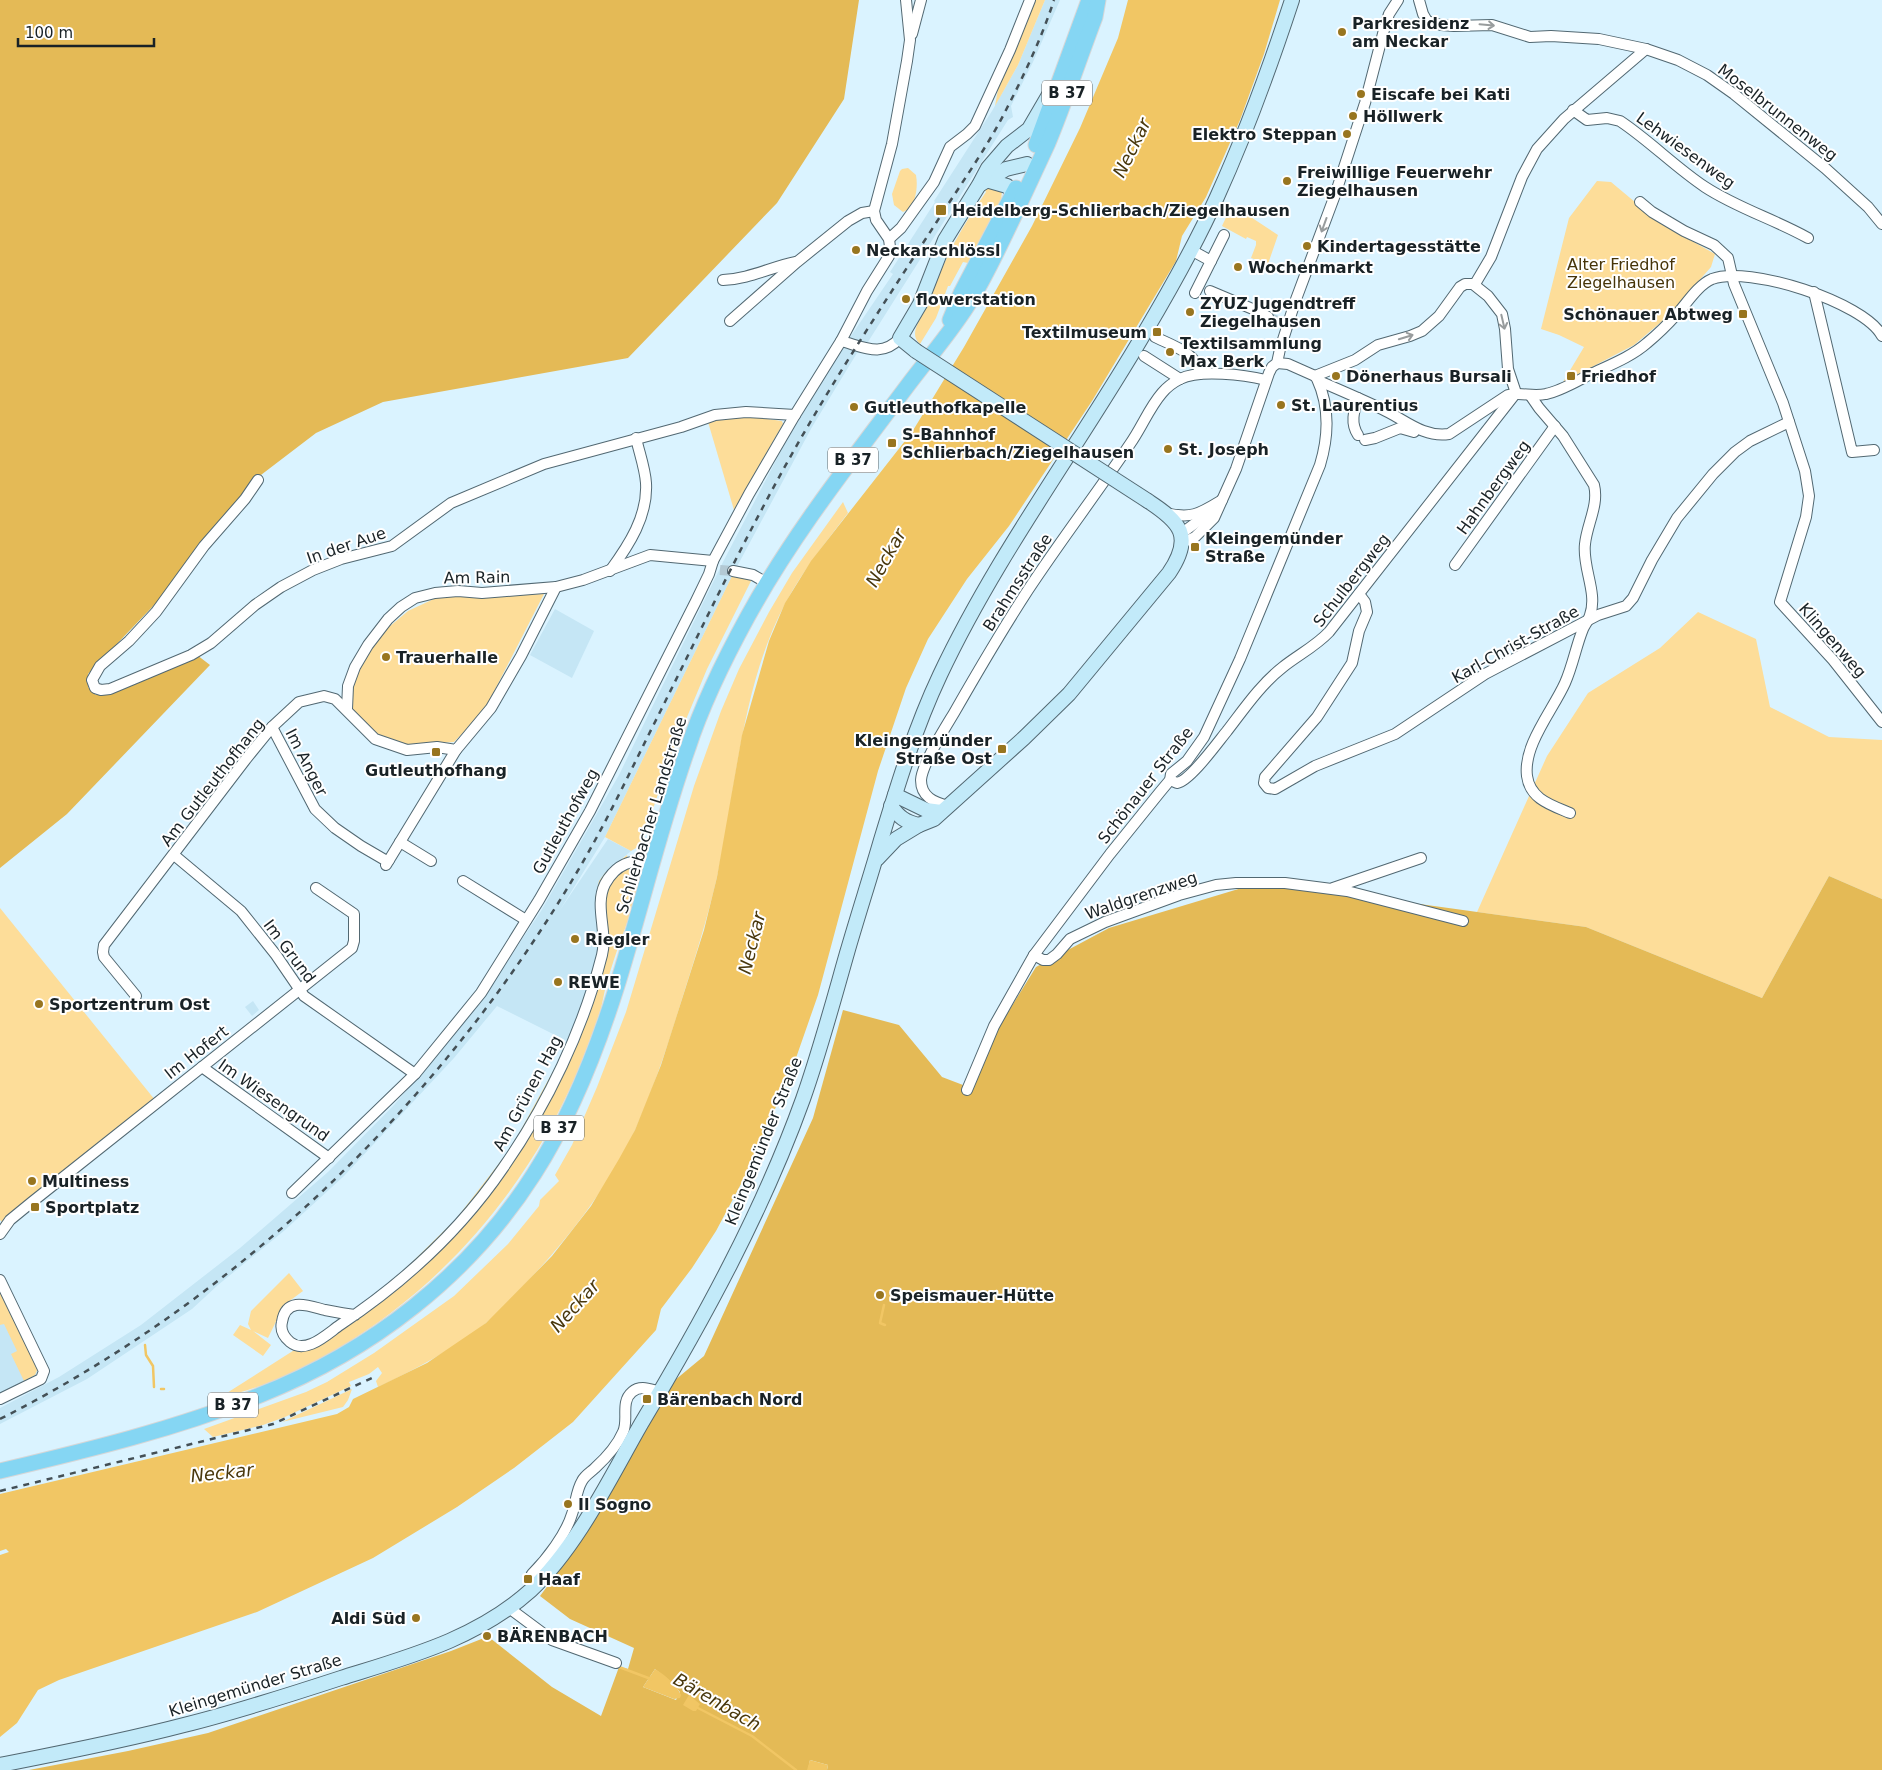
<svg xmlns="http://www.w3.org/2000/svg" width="1882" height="1770" viewBox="0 0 1882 1770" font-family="'DejaVu Sans',sans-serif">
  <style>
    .built { fill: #c5e6f5 }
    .green { fill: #fddd99 }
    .forest { fill: #e4ba56; fill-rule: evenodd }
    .water { fill: #f1c664 }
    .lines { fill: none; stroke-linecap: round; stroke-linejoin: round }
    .stream { stroke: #f1c664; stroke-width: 2.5 }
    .street-tunnel { stroke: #b3c9d4; stroke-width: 10; stroke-dasharray: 10 5; stroke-linecap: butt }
    .street-casing { stroke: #526872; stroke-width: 12 }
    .secondary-casing { stroke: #526872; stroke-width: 16 }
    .primary-casing { stroke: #d6d7d8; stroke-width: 17 }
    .street { stroke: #fff; stroke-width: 10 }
    .secondary { stroke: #c2eaf9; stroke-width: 14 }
    .primary { stroke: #85d6f3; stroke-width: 15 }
    .rail { stroke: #445056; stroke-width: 2.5; stroke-dasharray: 6 6; stroke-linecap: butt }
    .secondary-bridge-casing { stroke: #526872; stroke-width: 16; stroke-linecap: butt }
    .secondary-bridge { stroke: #c2eaf9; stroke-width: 14 }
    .oneway { stroke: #989c9d }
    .poi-dot { fill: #98751f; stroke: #fff; stroke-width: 2 }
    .labels { text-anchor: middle; stroke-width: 4; stroke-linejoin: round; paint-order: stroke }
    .shield { fill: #fff; stroke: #5e6467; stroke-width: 1 }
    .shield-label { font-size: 15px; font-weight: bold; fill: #192226 }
    .poi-label { font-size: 16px; font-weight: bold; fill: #192226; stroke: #fff; text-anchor: start }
    .street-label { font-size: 16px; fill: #192226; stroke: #fff }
    .park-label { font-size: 16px; fill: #463408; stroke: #fff }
    .water-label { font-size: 18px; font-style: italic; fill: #49380d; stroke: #fff }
  </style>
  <rect width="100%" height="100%" fill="#daf3ff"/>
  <g class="built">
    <path d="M1045 0H1060L1033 62 1011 106 1013 117 1008 120 861 353H857L812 427 733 574 605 837 560 910 608 839 631 851 605 873 600 939 596 965 569 1042 497 1006 454 1058 344 1176 285 1230 218 1285 192 1309 87 1379 0 1424V1408L59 1377 141 1325 240 1248 328 1172 394 1105 450 1040 482 999 541 911 619 775 723 562 783 447 838 355 893 274 890 272 935 202 934 201 992 111 1018 65Z"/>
    <path d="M555 609 594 631 572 678 530 655Z"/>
    <path d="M253 1001 259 1010 252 1016 245 1007Z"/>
    <path d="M0 1289 41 1373 34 1379 0 1395Z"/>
  </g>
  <g class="green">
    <path d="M1033 0H1045L1018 65 995 106 1000 78Z"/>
    <path d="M908 168 916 175C918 186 916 198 911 208L903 212 894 205 892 194 900 171 902 169Z"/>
    <path d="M1597 181 1611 182 1660 223 1715 254 1711 267 1667 317 1634 345 1563 382 1584 347 1559 335 1541 329 1569 218Z"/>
    <path d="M990 186 1002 191 1001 201 968 263 963 262 950 286H948L936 318 920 344C907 333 923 317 928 304L932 305 934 299 931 297C945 256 962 227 986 192L985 190Z"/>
    <path d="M1234 206 1278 235 1268 264 1251 258 1256 245V241L1247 237 1246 239 1222 226 1231 207 1233 208Z"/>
    <path d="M747 416 782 421 783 424 734 510 708 422 716 419Z"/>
    <path d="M843 502 848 513C826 542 803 570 786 602 741 686 737 786 717 877 707 920 694 961 681 1002 668 1045 654 1087 636 1128 609 1186 569 1238 525 1284 512 1297 499 1312 485 1324 452 1350 416 1369 378 1387L376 1381 382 1373 378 1367 369 1374 349 1382 351 1386 285 1417 263 1425 213 1437 204 1429 306 1392 327 1382 374 1353 454 1296 508 1244 539 1206 540 1200 559 1181 555 1175 572 1145 597 1087 626 1012 694 786 721 711 739 669 769 612 792 573Z"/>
    <path d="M733 574 753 577 707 669 670 758 641 845 631 851 605 837Z"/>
    <path d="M544 594 484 711 454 742 409 745 377 734 362 724 351 708 354 677 364 657 383 632 408 611 438 597Z"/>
    <path d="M1698 612 1756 639 1770 707 1829 737 1882 740V899L1829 876 1762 998 1586 927 1477 912 1547 756 1588 693 1660 648Z"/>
    <path d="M627 855 631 875 640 886C629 919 615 952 606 986 604 993 603 1000 601 1008 594 1030 585 1053 576 1075 527 1188 444 1286 337 1349 300 1371 262 1388 219 1398L360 1308 403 1271 456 1219 511 1148 569 1042 596 965 600 939 595 899 599 881 605 873Z"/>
    <path d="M0 908 155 1100 2 1222 0 1220Z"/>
    <path d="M289 1273 303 1291 284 1305 268 1338 253 1331 271 1345 263 1356 233 1335 240 1325 251 1330 248 1324 251 1311Z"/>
    <path d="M0 1293 38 1368 35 1375 24 1381 11 1354 17 1351 4 1324 0 1325Z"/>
    <path d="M352 1389 348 1400 343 1407 282 1422Z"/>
  </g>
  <g class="forest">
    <path d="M0 0H859L844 99 777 203 628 358 383 402 316 433 257 478 156 603 88 674V687L96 695 112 692 197 655 210 665 67 814 0 868Z"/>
    <path d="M1829 876 1882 899V1770H827L828 1765 810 1760 808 1770H29L128 1751 208 1733 451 1651 484 1638H490L552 1687 601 1716 619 1667 628 1669 634 1648 570 1619 540 1596 567 1560 651 1400 704 1356 813 1118 843 1010 899 1025 942 1077 963 1085 1036 967 1109 928 1255 884 1333 892 1586 927 1762 998ZM655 1669 671 1682 680 1692 676 1700 643 1687Z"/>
  </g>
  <g class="water">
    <path d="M1128 0H1280L1264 54 1240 120 1206 197 1182 236 1176 261 1092 401 1009 526 967 579 928 639 906 688 878 771 818 995 789 1078 741 1184 716 1231 692 1268 661 1309 656 1330 573 1422 514 1468 457 1507 373 1558 257 1612 59 1680 38 1690 17 1723 0 1737V1555L9 1552 6 1549 0 1551V1494L337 1414 349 1407 353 1399 427 1363 486 1323 552 1256 591 1206 619 1159 635 1130 661 1065 704 930 717 877 742 735 769 641 785 603 811 561 912 432 964 347 1032 226 1080 128 1118 38Z"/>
    <path d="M655 1669C665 1675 676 1684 681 1695L680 1698 674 1699 643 1687Z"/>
    <path d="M689 1695 700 1704 696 1711H693L683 1705Z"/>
    <path d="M810 1760 828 1765 827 1770H807Z"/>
  </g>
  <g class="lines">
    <g class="stream">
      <path d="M884 1305 880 1323 885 1325"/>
      <path d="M145 1345 146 1355 153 1366 154 1387"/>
      <path d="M161 1389H164"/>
      <path d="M619 1667 651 1679"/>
      <path d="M696 1707 752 1736 796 1770"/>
    </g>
    <g class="street-tunnel">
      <path d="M1268 317 1282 323"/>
      <path d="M720 570 733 571"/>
    </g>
    <g class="street-casing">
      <g id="street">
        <path d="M1419 0 1423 14 1427 21 1441 25 1454 26 1492 25 1530 37 1551 36 1599 39 1646 49 1678 60 1707 75 1734 94 1825 168 1868 207 1882 224"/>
        <path d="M912 34 921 0"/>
        <path d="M1573 110 1587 120 1607 118 1620 121C1650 141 1675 167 1705 187 1737 208 1774 219 1808 238"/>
        <path d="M1640 202 1652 212 1684 231 1714 245 1728 258 1734 284 1783 403 1805 471 1809 496 1806 517 1780 602 1833 660 1882 722"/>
        <path d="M889 239 901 228 934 182 950 147 967 134 975 126 1010 50 1030 0"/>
        <path d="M1191 250 1211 261"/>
        <path d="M723 280C749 279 771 267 796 262"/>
        <path d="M1475 284 1491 257 1522 177 1537 149 1564 119 1646 49"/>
        <path d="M1210 291 1255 310 1268 317"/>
        <path d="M1814 292 1852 452 1874 450"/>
        <path d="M1195 293 1224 235"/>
        <path d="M730 321 797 262 848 221 862 213 874 211"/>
        <path d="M1155 337C1171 345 1198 353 1200 374"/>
        <path d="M841 341C864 347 882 358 900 338"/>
        <path d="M1144 356 1180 379"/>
        <path d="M1315 376 1355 360 1378 345 1410 336 1422 331 1439 316 1460 287 1465 284H1473L1488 296 1502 314 1505 329 1508 369 1516 393"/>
        <path d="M1319 381C1340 390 1361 399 1382 409 1404 419 1423 438 1449 434L1508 395C1521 392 1533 397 1546 394 1561 391 1577 381 1591 374 1610 365 1631 357 1647 343 1658 334 1668 324 1677 314 1687 303 1698 285 1712 279 1748 265 1864 302 1882 336"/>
        <path d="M1530 395 1539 408 1563 436 1594 485C1599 505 1587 524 1585 544 1582 567 1598 593 1590 615 1589 620 1585 624 1583 629 1576 646 1573 665 1565 683 1553 710 1523 745 1527 776 1530 799 1551 805 1570 813"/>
        <path d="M1358 435C1350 423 1354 411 1358 398"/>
        <path d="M1365 440 1375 438 1400 428 1414 432"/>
        <path d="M258 480 245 499 204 546 156 612 129 641 100 666 92 680 95 688 101 690 110 689 191 655 211 643 255 605 281 587 313 570 341 559 392 546 451 503 544 464 681 427 715 415 746 412 795 415"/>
        <path d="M1165 513C1192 519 1199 514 1222 500"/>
        <path d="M1182 533 1209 513"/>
        <path d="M1182 543 1195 537 1214 518 1236 469 1269 373 1272 367 1277 363 1280 349 1295 302 1335 195 1365 103 1385 26 1389 14 1398 0"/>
        <path d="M1455 565 1555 426"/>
        <path d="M610 571C629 545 648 516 646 483 645 468 639 452 636 438"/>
        <path d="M733 571 753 575 767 583"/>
        <path d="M1359 594 1365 602 1367 612 1359 631 1352 663 1317 717 1265 777 1264 783 1268 788 1275 789 1315 766 1395 734 1485 674 1598 615 1626 606 1633 598 1652 560 1677 518 1713 474 1735 452 1750 441 1789 422"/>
        <path d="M347 709 348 686 355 667 368 645 388 619 401 607 415 598 435 593 458 591 482 593 556 587 583 580 650 555 713 561"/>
        <path d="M272 727 315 809 335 828 361 846 385 860H389"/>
        <path d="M1170 780 1177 783C1190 781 1218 742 1227 731 1244 709 1261 684 1283 667 1298 655 1316 646 1329 632L1516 393"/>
        <path d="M948 806C934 802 921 797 921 780 922 764 945 728 954 713 978 671 1002 630 1028 590 1061 540 1097 493 1130 444 1142 427 1149 408 1162 393 1167 387 1174 382 1180 379 1200 369 1245 375 1266 380"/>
        <path d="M400 842 431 861"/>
        <path d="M174 855 241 911 276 955 304 996 415 1074"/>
        <path d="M386 865 456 750"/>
        <path d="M463 881 526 920"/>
        <path d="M1333 888 1421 858"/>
        <path d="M1034 955 1043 960H1049L1057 954 1070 939 1105 922 1179 895 1216 885 1236 883H1285L1347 891 1463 921"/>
        <path d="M136 996 104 957 103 952 104 945 246 759 272 727 299 702 324 696 335 699 375 739 407 750 437 747 456 750 491 708 521 656 556 587"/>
        <path d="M202 1067 329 1158"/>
        <path d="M967 1090 994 1026 1034 955 1110 854 1160 792 1170 780 1171 774 1187 761 1204 737 1240 659 1320 465C1329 435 1330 407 1317 379L1315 376 1288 364 1277 363"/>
        <path d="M292 1193 415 1074 481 993 539 900 590 811 696 601 709 574 713 561 749 494 795 415 841 341 867 291 889 256 890 247 889 239 876 220 874 211 892 144 907 61 910 40 906 0"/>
        <path d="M0 1234 10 1220 32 1202 352 948 354 941V914L316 888"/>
        <path d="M0 1280 44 1371 41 1379 0 1399"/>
        <path d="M355 1315C345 1314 335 1312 325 1310 309 1306 286 1296 282 1322 280 1330 284 1337 290 1342 306 1355 327 1334 340 1325 403 1283 460 1231 503 1168 547 1105 583 1030 602 955 608 932 594 906 605 884 616 864 632 858 653 863"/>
        <path d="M538 1582 532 1574C547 1559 566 1534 572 1514 576 1503 576 1491 582 1481 585 1475 591 1472 595 1468 607 1457 617 1446 623 1432 629 1420 620 1402 632 1392 640 1385 651 1389 660 1392"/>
        <path d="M509 1608 552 1640 616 1663"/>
      </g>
    </g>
    <g class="secondary-casing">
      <g id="secondary">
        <path d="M986 180 1007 186 1014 193"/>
        <path d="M981 184 1006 169 1027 164"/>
        <path d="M916 351 900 338 920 304 945 240 979 185 988 168 1007 146 1029 129 1050 93"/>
        <path d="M895 795 926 810 941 812"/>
        <path d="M891 806C899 817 905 822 919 825"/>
        <path d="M877 859 896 839 919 825 934 819 1024 738 1069 694 1169 573C1194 536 1180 522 1148 501"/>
        <path d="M0 1765C61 1753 123 1741 184 1725 237 1712 289 1695 341 1678 408 1657 477 1639 531 1590 577 1547 610 1478 641 1424 703 1320 762 1213 803 1099 820 1051 833 1002 847 953 858 915 870 878 881 840 898 784 915 728 940 675 997 554 1078 447 1145 332 1171 288 1196 244 1217 197 1246 133 1270 67 1292 0"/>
      </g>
    </g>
    <g class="primary-casing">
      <g id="primary">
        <path d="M1036 145 1089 0"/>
        <path d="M950 320 961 293 1016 188"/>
        <path d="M0 1471C88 1450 176 1429 260 1395 371 1351 469 1276 534 1174 570 1118 596 1052 616 989 641 909 660 827 688 748 703 702 725 658 748 616 793 534 852 460 908 385 929 357 953 330 971 300 988 272 1001 243 1015 214 1026 190 1037 167 1048 143 1065 102 1079 59 1095 17L1098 0"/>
      </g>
    </g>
    <use href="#street" class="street"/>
    <use href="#secondary" class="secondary"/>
    <use href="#primary" class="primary"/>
    <g class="rail">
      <path d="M0 1419C239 1298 441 1103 577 872 605 825 628 776 652 728 701 630 747 532 801 438 843 365 890 294 936 223 960 185 987 148 1007 108 1025 73 1042 37 1054 0"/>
      <path d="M0 1491 273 1424 374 1377"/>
    </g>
    <g class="secondary-bridge-casing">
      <path id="secondary-bridge" d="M916 351 1148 501"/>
    </g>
    <use href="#secondary-bridge" class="secondary-bridge"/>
  </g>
  <defs><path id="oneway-shaft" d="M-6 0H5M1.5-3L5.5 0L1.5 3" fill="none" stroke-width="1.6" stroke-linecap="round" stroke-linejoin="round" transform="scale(1.25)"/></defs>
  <g class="oneway">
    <use href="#oneway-shaft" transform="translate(1487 25) rotate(5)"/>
    <use href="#oneway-shaft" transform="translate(1324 225) rotate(110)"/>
    <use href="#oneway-shaft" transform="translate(1503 322) rotate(77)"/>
    <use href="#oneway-shaft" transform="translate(1406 337) rotate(-17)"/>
  </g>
  <g class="poi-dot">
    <circle cx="1342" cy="32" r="5"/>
    <circle cx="1361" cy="94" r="5"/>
    <circle cx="1353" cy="116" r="5"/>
    <circle cx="1347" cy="134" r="5"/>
    <circle cx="1287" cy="181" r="5"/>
    <rect x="935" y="204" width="12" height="12" rx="2.5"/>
    <circle cx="1307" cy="246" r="5"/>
    <circle cx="856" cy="250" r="5"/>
    <circle cx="1238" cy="267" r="5"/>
    <circle cx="906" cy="299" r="5"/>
    <circle cx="1190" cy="312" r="5"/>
    <rect x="1738" y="309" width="10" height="10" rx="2.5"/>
    <rect x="1152" y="327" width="10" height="10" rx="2.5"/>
    <circle cx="1170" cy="352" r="5"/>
    <circle cx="1336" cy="376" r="5"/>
    <rect x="1566" y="371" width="10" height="10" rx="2.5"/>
    <circle cx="1281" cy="405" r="5"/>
    <circle cx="854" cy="407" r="5"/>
    <rect x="887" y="438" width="10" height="10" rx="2.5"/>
    <circle cx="1168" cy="449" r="5"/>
    <rect x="1190" y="542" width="10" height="10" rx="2.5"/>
    <circle cx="386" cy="657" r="5"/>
    <rect x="997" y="744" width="10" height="10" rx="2.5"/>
    <rect x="431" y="747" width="10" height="10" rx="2.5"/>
    <circle cx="575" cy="939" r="5"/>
    <circle cx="558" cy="982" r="5"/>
    <circle cx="39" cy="1004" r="5"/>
    <circle cx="32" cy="1181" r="5"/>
    <rect x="30" y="1202" width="10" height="10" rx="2.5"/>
    <circle cx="880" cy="1295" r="5"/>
    <rect x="642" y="1394" width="10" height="10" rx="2.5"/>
    <circle cx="568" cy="1504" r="5"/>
    <rect x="523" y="1574" width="10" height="10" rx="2.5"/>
    <circle cx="416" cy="1618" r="5"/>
    <circle cx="487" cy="1636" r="5"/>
  </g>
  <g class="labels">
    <g class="shield">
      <rect x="1042" y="80.5" width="50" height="25" rx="4"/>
      <rect x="828" y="447.5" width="50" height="25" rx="4"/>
      <rect x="534" y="1115.5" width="50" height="25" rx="4"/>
      <rect x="208" y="1392.5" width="50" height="25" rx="4"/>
    </g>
    <g class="shield-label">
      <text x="1067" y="98">B 37</text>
      <text x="853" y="465">B 37</text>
      <text x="559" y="1133">B 37</text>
      <text x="233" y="1410">B 37</text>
    </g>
    <g class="poi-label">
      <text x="1352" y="29">Parkresidenz<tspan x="1352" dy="18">am Neckar</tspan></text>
      <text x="1371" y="100">Eiscafe bei Kati</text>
      <text x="1363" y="122">Höllwerk</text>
      <text x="1337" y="140" text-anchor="end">Elektro Steppan</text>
      <text x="1297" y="178">Freiwillige Feuerwehr<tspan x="1297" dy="18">Ziegelhausen</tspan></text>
      <text x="952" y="216">Heidelberg-Schlierbach/Ziegelhausen</text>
      <text x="1317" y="252">Kindertagesstätte</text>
      <text x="866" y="256">Neckarschlössl</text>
      <text x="1248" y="273">Wochenmarkt</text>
      <text x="916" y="305">flowerstation</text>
      <text x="1200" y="309">ZYUZ Jugendtreff<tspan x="1200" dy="18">Ziegelhausen</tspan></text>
      <text x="1733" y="320" text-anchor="end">Schönauer Abtweg</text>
      <text x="1147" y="338" text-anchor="end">Textilmuseum</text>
      <text x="1180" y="349">Textilsammlung<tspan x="1180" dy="18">Max Berk</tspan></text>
      <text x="1346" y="382">Dönerhaus Bursali</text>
      <text x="1581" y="382">Friedhof</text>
      <text x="1291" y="411">St. Laurentius</text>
      <text x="864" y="413">Gutleuthofkapelle</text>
      <text x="902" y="440">S-Bahnhof<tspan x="902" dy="18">Schlierbach/Ziegelhausen</tspan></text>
      <text x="1178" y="455">St. Joseph</text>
      <text x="1205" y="544">Kleingemünder<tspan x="1205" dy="18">Straße</tspan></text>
      <text x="396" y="663">Trauerhalle</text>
      <text x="992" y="746" text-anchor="end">Kleingemünder<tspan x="992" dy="18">Straße Ost</tspan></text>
      <text x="436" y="776" text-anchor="middle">Gutleuthofhang</text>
      <text x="585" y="945">Riegler</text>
      <text x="568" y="988">REWE</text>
      <text x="49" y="1010">Sportzentrum Ost</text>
      <text x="42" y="1187">Multiness</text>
      <text x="45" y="1213">Sportplatz</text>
      <text x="890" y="1301">Speismauer-Hütte</text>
      <text x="657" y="1405">Bärenbach Nord</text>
      <text x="578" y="1510">Il Sogno</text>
      <text x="538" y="1585">Haaf</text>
      <text x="406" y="1624" text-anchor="end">Aldi Süd</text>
      <text x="497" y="1642">BÄRENBACH</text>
    </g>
    <g class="street-label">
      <text transform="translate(1778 112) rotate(38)" y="6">Moselbrunnenweg</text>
      <text transform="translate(1686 150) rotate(36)" y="6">Lehwiesenweg</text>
      <text transform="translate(1493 487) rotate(-54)" y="6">Hahnbergweg</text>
      <text transform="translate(346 545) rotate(-19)" y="6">In der Aue</text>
      <text transform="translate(477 577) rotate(-1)" y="6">Am Rain</text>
      <text transform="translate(1351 580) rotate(-52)" y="6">Schulbergweg</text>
      <text transform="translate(1017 582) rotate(-57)" y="6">Brahmsstraße</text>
      <text transform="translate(1833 640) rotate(49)" y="6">Klingenweg</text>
      <text transform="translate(1515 644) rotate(-29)" y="6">Karl-Christ-Straße</text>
      <text transform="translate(307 762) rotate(63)" y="6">Im Anger</text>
      <text transform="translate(212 782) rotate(-52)" y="6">Am Gutleuthofhang</text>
      <text transform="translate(1145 785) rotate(-52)" y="6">Schönauer Straße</text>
      <text transform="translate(651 815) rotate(-73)" y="6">Schlierbacher Landstraße</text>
      <text transform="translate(565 821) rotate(-61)" y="6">Gutleuthofweg</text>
      <text transform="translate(1141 895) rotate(-19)" y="6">Waldgrenzweg</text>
      <text transform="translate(290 951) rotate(53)" y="6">Im Grund</text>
      <text transform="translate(196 1052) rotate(-38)" y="6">Im Hofert</text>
      <text transform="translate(527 1093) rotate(-62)" y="6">Am Grünen Hag</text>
      <text transform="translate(274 1100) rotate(35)" y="6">Im Wiesengrund</text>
      <text transform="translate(763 1141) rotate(-68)" y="6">Kleingemünder Straße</text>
      <text transform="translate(255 1685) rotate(-17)" y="6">Kleingemünder Straße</text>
    </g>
    <g class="park-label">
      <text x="1621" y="270">Alter Friedhof<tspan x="1621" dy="18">Ziegelhausen</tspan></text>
    </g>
    <g class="water-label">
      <text transform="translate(1132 148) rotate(-64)" y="6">Neckar</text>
      <text transform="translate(886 558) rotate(-61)" y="6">Neckar</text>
      <text transform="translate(752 943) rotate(-76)" y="6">Neckar</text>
      <text transform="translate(575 1306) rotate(-48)" y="6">Neckar</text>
      <text transform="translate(222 1473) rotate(-6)" y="6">Neckar</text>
      <text transform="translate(717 1702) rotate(30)" y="6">Bärenbach</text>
    </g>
  </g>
  <path d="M18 38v8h136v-8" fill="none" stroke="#192226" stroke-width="2.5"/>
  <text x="25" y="38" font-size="15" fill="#192226" stroke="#ffffff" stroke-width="4" paint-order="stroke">100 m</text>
</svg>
